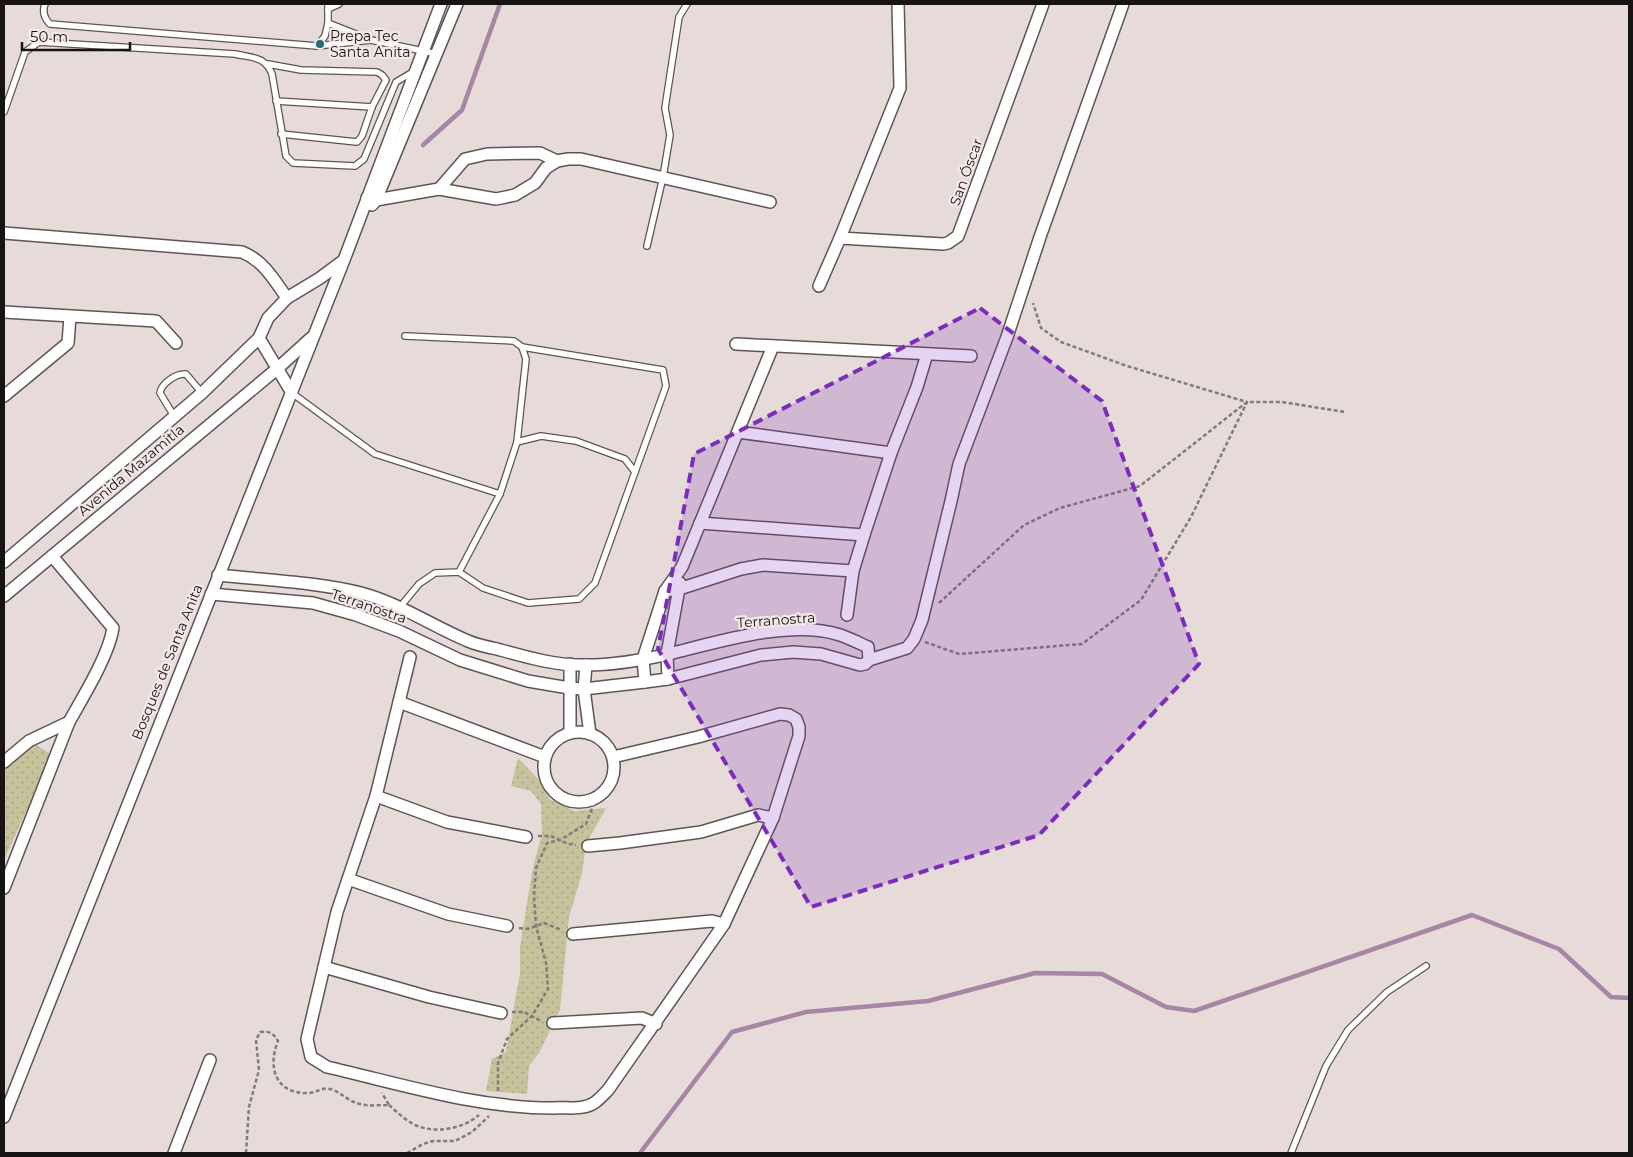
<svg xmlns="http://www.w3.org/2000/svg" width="1633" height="1157" viewBox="0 0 1633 1157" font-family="Montserrat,sans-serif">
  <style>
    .grass { fill: url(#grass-dots) }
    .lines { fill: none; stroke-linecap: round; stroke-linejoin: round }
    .stream { stroke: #a785a4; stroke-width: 4.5 }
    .lane-casing { stroke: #5e5552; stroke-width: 8 }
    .street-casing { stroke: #5e5552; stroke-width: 14 }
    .path { stroke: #827b79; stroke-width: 2.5; stroke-dasharray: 4 2.5; stroke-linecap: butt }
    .lane { stroke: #fff; stroke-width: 5.5 }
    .street { stroke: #fff; stroke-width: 11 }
    .marked { fill: #7b2cbf; fill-opacity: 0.2; stroke: #7b2cbf; stroke-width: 4; stroke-dasharray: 10 6; stroke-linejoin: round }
    .poi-dot { fill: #216d73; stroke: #f4e9e6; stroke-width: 2 }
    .labels { text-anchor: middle; stroke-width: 4.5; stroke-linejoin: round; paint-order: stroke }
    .poi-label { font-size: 14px; fill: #171312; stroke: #f4e9e6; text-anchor: start }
    .street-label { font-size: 14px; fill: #171312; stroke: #f4e9e6 }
  </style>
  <defs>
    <pattern id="grass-dots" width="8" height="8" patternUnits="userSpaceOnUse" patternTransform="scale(1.25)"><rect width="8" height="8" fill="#c6c29c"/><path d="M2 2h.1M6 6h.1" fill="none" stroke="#a9a685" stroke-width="1.8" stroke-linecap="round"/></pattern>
  </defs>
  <rect width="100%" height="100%" fill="#e6dbd8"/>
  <g class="grass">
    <path d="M35 744 52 755 4 860V770Z"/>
    <path d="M518 758 538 779 549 799 574 811 606 808 586 844 582 873 569 917 560 1010 539 1053 529 1066 527 1094 486 1091 492 1059 506 1052 520 973V947L529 890 534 863 542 834 541 804 531 791 511 786Z"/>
  </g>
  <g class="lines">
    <g class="stream">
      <path d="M423 145 462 110 500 4"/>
      <path d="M640 1153 732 1032 806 1012 928 1001 1035 973 1102 974 1166 1007 1194 1011 1472 915 1559 949 1611 997 1629 998"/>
    </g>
    <g class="lane-casing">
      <g id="lane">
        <path d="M45 4C42 12 44 18 50 24L317 46 371 40"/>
        <path d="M328 4V23L371 40 437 54"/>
        <path d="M328 9 339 4"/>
        <path d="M317 46 325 36 328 23"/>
        <path d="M268 64 301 70 377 72 382 75 386 80 372 107 362 136 357 142 281 134"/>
        <path d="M276 101 372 107"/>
        <path d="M4 112 25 52 39 42 235 54C252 58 265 56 272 74L286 156 293 163 355 166 364 159 396 82 413 72"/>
        <path d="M647 246 663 177 670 135 665 108 679 17 687 4"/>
        <path d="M405 336 514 341 522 347 526 359 517 442"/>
        <path d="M522 347 663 370 666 386 635 472"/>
        <path d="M292 393 375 454 500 494"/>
        <path d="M174 416 160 393C161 384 176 373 186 374L202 393"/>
        <path d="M400 607 419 584 435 573 459 572 483 588 528 603 579 599 595 583 635 472 625 459 576 441 541 436 517 442 500 494 459 572"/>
        <path d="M1291 1153 1326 1066 1348 1030 1387 992 1426 966"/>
      </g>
    </g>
    <g class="street-casing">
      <g id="street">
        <path d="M898 4 900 88 840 238 943 244 948 243 958 236 1043 4"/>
        <path d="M439 189 465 159 487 154 540 153 557 161"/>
        <path d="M367 198 376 200 439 189 496 199 515 195 535 183 546 168 557 161 568 159H581L770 202"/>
        <path d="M372 205 376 200 457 4"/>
        <path d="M4 233 242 252C264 261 274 280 287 298"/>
        <path d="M819 286 840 238"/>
        <path d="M4 312 156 321 176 343"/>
        <path d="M259 338 292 393"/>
        <path d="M736 344 971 356"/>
        <path d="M4 396 68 343 70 317"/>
        <path d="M738 432 891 453"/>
        <path d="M700 523 864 535"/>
        <path d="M52 556 113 628C109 655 83 697 69 722"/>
        <path d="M4 562 202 393 259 338 268 318 287 298 320 278 343 261"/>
        <path d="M665 591 679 589 741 569 763 565 853 571"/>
        <path d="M211 594 313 603 356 615 399 631 460 660 528 681 569 688 584 689 645 682 668 679 761 655 793 652 821 654 860 665 865 664 869 660 868 647C859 643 849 638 840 635 790 619 718 642 669 654 643 660 613 665 586 665 556 666 526 657 497 649 487 647 477 645 468 641 432 626 399 603 361 593 317 582 264 580 218 575"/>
        <path d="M4 596 278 368 311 338"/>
        <path d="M847 615 853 571 864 535 891 453 917 387 927 354"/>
        <path d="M410 657 376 796 337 912 307 1039 311 1057 327 1067C401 1084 476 1108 553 1108 563 1107 574 1109 583 1107 594 1106 601 1097 608 1090L724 924 773 818 799 736V727L796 719 789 715 780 714 698 737 613 757"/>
        <path d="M869 660 907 648 914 639 922 620 951 501 959 464 1007 337 1040 237 1123 4"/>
        <path d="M586 665 584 689 590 734"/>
        <path d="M668 679 667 654 680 583"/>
        <path d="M645 682 643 659 655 622 665 591 682 567 773 346"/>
        <path d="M399 702 545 757"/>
        <circle cx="579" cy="767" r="35"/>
        <path d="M570 733V664"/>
        <path d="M4 762 29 741 69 722 4 888"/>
        <path d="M376 796 447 822 526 837"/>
        <path d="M588 846 620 843 701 832 758 815 773 818"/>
        <path d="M348 879 448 914 507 926"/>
        <path d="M573 934 712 921 724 924"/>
        <path d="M324 967 429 997 501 1013"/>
        <path d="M553 1023 642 1018 656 1024"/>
        <path d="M4 1117 344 260 441 4"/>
        <path d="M174 1153 210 1060"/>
      </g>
    </g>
    <g class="path">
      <path d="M939 603 1024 525 1060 508 1140 486 1247 402H1282L1345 412"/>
      <path d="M925 642 959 654 1082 644 1141 600 1191 517 1247 402 1127 366 1061 342 1041 328 1033 303"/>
      <path d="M538 836H551L568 844 576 845"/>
      <path d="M519 928 528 929 544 923 561 930"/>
      <path d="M512 1012H524L541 1021"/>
      <path d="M498 1091V1063L507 1039 532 1016 548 989 546 963 536 926 534 896 536 868 547 843 560 840 586 824 596 798"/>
      <path d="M389 1105C397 1112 405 1120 415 1125 435 1134 463 1129 479 1115"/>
      <path d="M246 1153 249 1107 259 1070 256 1040 260 1032C270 1031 273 1033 278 1041 267 1068 276 1094 308 1093 316 1093 322 1087 330 1089 339 1091 346 1099 354 1102 365 1107 378 1105 389 1105L382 1093"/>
      <path d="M407 1153 423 1144 433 1141H455L472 1132 489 1116"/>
    </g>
    <use href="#lane" class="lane"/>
    <use href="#street" class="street"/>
  </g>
  <path class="marked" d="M980 308 1102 401 1199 664 1039 835 811 907 658 649 694 454Z"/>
  <circle class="poi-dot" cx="320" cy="44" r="5"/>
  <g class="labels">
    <g class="poi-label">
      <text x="330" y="41">Prepa Tec<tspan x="330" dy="16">Santa Anita</tspan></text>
    </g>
    <g class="street-label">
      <text transform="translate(966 172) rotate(-70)" y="5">San Óscar</text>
      <text transform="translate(131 470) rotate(-40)" y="5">Avenida Mazamitla</text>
      <text transform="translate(369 606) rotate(19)" y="5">Terranostra</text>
      <text transform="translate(776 620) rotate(-4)" y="5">Terranostra</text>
      <text transform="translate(167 662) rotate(-68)" y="5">Bosques de Santa Anita</text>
    </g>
  </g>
  <rect width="1633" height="1157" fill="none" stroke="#171312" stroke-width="10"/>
  <path d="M22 42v8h108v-8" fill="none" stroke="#171312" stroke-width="2.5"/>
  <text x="30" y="42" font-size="15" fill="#171312" stroke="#f4e9e6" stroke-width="4" paint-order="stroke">50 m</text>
</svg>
